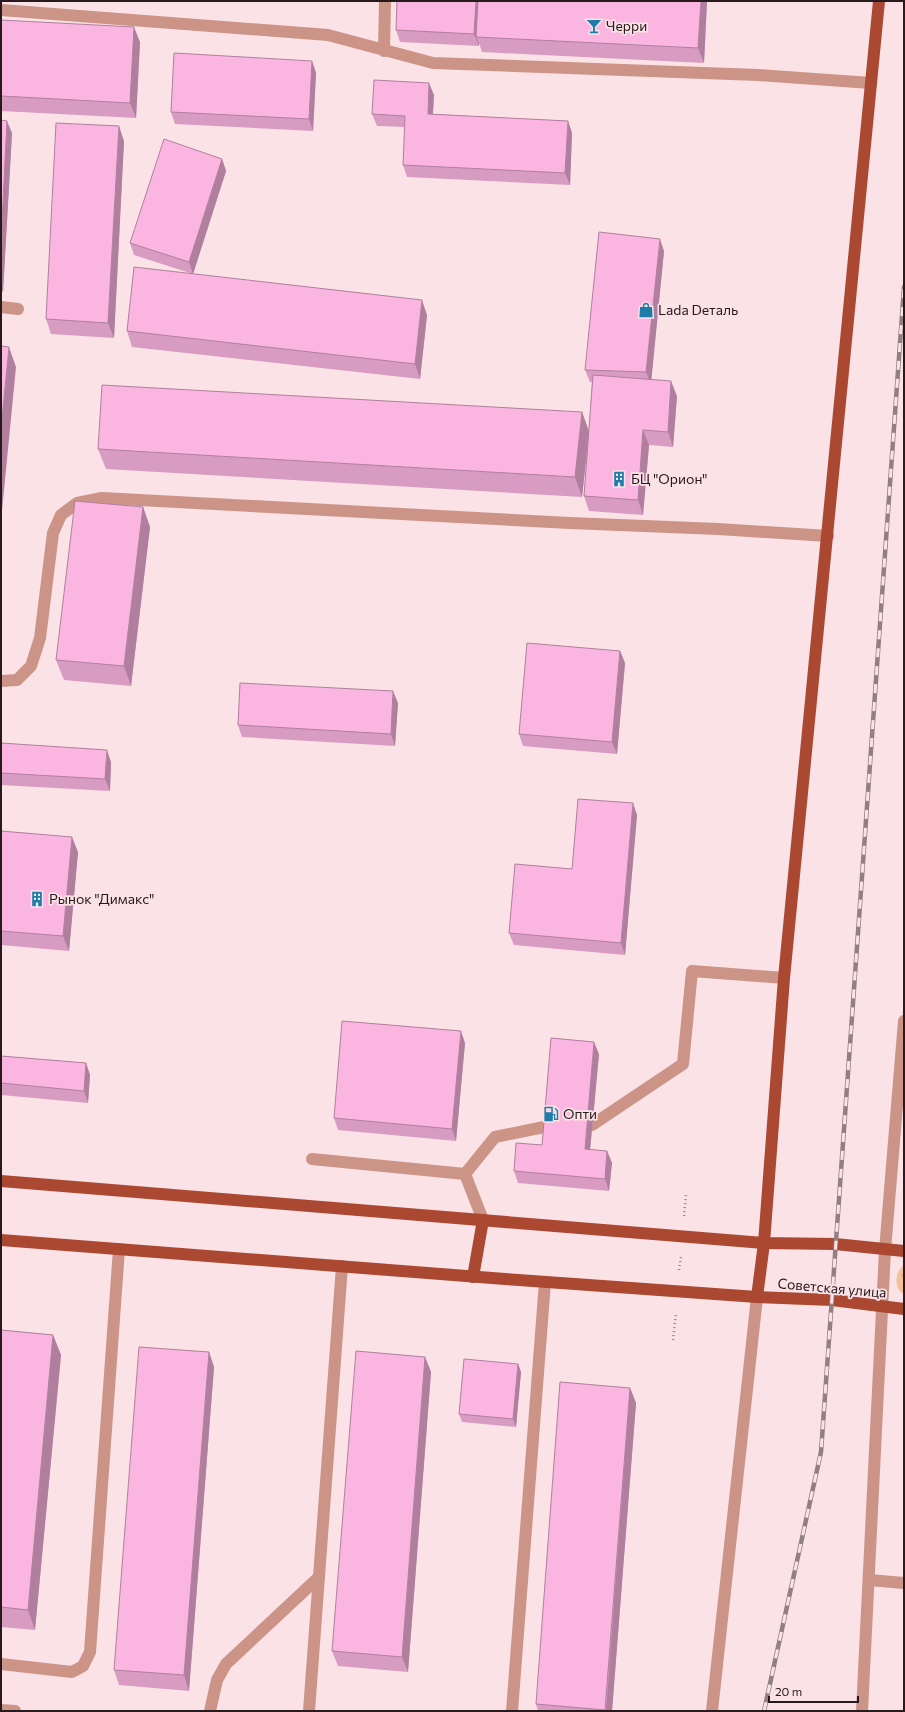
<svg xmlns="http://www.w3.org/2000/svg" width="905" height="1712" viewBox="0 0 905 1712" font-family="Commissioner,sans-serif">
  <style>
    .grass { fill: url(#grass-tufts) }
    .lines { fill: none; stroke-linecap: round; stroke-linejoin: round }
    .path { stroke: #968386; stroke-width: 2.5; stroke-dasharray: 1 3; stroke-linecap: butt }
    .minor { stroke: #cc9487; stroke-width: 12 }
    .major { stroke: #aa4832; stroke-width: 12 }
    .rail-casing { stroke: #927f82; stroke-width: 4.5 }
    .rail { stroke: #fae2e6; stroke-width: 3; stroke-dasharray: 9; stroke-linecap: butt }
    .wall { fill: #d89cc2 }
    .shaded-wall { fill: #b07f9e }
    .building { fill: #fbb5e1; stroke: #b07f9e }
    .labels { text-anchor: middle; stroke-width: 3.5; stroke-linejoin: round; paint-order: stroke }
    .poi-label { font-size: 14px; fill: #27191c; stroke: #fae2e6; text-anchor: start }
    .street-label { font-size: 14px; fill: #27191c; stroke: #fae2e6 }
  </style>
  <defs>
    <pattern id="grass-tufts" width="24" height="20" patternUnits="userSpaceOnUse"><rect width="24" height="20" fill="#f3c097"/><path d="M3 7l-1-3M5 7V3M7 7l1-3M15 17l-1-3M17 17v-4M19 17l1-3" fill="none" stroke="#d0a482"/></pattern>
  </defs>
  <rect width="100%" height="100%" fill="#fae2e6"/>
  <path class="grass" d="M904 1265V1294C893 1289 895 1271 904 1265Z"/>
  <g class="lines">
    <g class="path">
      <path d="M684 1216 686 1195"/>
      <path d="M679 1270 681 1257"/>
      <path d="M673 1340 676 1313"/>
    </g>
    <g class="minor">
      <path d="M1 10 328 35 433 63 758 75 871 83"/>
      <path d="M384 51 385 1"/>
      <path d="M1 307 18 309"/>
      <path d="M1 681 17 680 31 666 40 638 53 533 61 515 77 503 102 498 570 523 718 529 828 536"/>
      <path d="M592 1125 683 1064 692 971 784 978"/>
      <path d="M312 1159 465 1174"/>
      <path d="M483 1220 465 1174 495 1137 549 1126"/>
      <path d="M869 1580 904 1583"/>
      <path d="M1 1664 72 1672 83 1666 90 1652 119 1249"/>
      <path d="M1 1710 15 1711"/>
      <path d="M210 1711 217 1680 226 1664 319 1577"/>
      <path d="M309 1711 342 1266"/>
      <path d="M512 1711 545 1282"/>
      <path d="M712 1711 757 1297"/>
      <path d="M862 1711 885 1250 904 1021"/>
    </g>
    <g class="major">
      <path d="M1 1181 764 1243 835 1244 904 1251"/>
      <path d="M1 1240 505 1279 757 1297 832 1300 904 1309"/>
      <path d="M473 1277 483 1220"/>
      <path d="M757 1297 764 1243 784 978 879 1"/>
    </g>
    <g class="rail-casing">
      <path id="rail" d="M764 1711 821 1452 904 287"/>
    </g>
    <use href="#rail" class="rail"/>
  </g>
  <g class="wall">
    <path d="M397 1H707L704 63 482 52 479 43V46L400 42 396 30Z"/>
    <path d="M1 20 140 42 136 118 1 111Z"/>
    <path d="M312 61 316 73 313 131 175 124 171 112Z"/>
    <path d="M434 95 433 114 568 121 572 133 570 185 407 177 403 165 405 127 377 126 372 114Z"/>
    <path d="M1 120 12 133 3 292H1Z"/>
    <path d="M124 141 114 338 51 334 46 319Z"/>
    <path d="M222 159 226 171 193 274 134 255 130 243Z"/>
    <path d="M664 251 651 379 677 396 673 447 649 445 643 515 589 511 584 496 587 451 582 497 106 469 98 449 582 412 589 431 592 382H590L585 370Z"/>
    <path d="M427 315 420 379 132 347 127 331Z"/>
    <path d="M143 507 150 527 131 686 64 680 56 660Z"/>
    <path d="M620 651 625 663 617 754 523 746 519 734Z"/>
    <path d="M398 703 395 746 242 737 238 725Z"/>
    <path d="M1 743 111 762 110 791 1 785Z"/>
    <path d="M637 815 625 955 514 945 509 933 572 869Z"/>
    <path d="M1 831 78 852 69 951 1 945Z"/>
    <path d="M465 1043 456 1141 338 1130 334 1118Z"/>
    <path d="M599 1054 590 1150 607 1151 612 1163 609 1191 518 1183 514 1171 542 1145Z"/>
    <path d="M1 1056 86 1063 90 1075 88 1103 1 1095Z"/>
    <path d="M1 1330 53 1335 61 1355 35 1630 1 1627Z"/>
    <path d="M209 1352 214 1367 189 1691 119 1685 114 1670Z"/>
    <path d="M425 1357 431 1372 408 1672 338 1666 332 1651Z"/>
    <path d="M518 1364 521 1372 516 1427 462 1422 459 1414Z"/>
    <path d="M630 1388 636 1403 612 1711H538L536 1704Z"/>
  </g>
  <g class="shaded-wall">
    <path d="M476 1H481L476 37 479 43V46L474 34Z"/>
    <path d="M701 1H707L704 63 698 48Z"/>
    <path d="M134 27 140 42 136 118 130 103Z"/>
    <path d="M312 61 316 73 313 131 309 119Z"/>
    <path d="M429 83 434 95 432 126 428 114Z"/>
    <path d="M7 121 12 133 3 292 1 285V243Z"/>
    <path d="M568 121 572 133 570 185 565 173Z"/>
    <path d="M119 126 124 141 114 338 108 323Z"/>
    <path d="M222 159 226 171 193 274 189 262Z"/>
    <path d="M660 239 664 251 651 384 646 372Z"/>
    <path d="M422 300 427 315 420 379 415 364Z"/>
    <path d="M9 347 16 367 1 521V429Z"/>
    <path d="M671 381 677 396 673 447 668 432Z"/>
    <path d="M582 412 589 432 582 497 575 477Z"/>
    <path d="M643 430 649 445 643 515 638 500Z"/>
    <path d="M143 507 150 527 131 686 124 666Z"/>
    <path d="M620 651 625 663 617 754 612 742Z"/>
    <path d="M393 691 398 703 395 746 391 734Z"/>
    <path d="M107 750 111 762 110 791 105 779Z"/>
    <path d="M633 803 637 815 625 955 621 943Z"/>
    <path d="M72 837 78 852 69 951 63 936Z"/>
    <path d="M461 1031 465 1043 456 1141 452 1129Z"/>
    <path d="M594 1042 599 1054 589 1161 585 1149Z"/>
    <path d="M86 1063 90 1075 88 1103 84 1091Z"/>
    <path d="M607 1151 612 1163 609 1191 605 1179Z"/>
    <path d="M53 1335 61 1355 35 1630 28 1610Z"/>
    <path d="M209 1352 214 1367 189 1691 184 1675Z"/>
    <path d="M425 1357 431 1372 408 1672 402 1657Z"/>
    <path d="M518 1364 521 1372 516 1427 513 1419Z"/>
    <path d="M630 1388 636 1403 612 1711H606Z"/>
  </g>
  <g class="building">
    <path d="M397 1H476L474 34 396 30Z"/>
    <path d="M478 1H701L698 48 476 37Z"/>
    <path d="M1 20 134 27 130 103 1 96Z"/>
    <path d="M174 53 312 61 309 119 171 112Z"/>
    <path d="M374 80 429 83 428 114 568 121 565 173 403 165 405 116 372 114Z"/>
    <path d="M1 120 7 121 1 243Z"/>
    <path d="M56 123 119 126 108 323 46 319Z"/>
    <path d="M164 139 222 159 189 262 130 243Z"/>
    <path d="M599 232 660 239 646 372 585 370Z"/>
    <path d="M134 267 422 300 415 364 127 331Z"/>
    <path d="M1 346 9 347 1 429Z"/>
    <path d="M593 375 671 381 668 432 643 430 638 500 584 496Z"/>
    <path d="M102 385 582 412 575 477 98 449Z"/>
    <path d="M75 501 143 507 124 666 56 660Z"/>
    <path d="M527 643 620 651 612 742 519 734Z"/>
    <path d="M240 683 393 691 391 734 238 725Z"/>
    <path d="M1 743 107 750 105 779 1 773Z"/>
    <path d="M578 799 633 803 621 943 509 933 515 864 572 869Z"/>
    <path d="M1 831 72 837 63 936 1 931Z"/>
    <path d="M342 1021 461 1031 452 1129 334 1118Z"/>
    <path d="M551 1038 594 1042 585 1149 607 1151 605 1179 514 1171 516 1143 542 1145Z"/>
    <path d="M1 1056 86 1063 84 1091 1 1083Z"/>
    <path d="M1 1330 53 1335 28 1610 1 1607Z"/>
    <path d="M139 1347 209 1352 184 1675 114 1670Z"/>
    <path d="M356 1351 425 1357 402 1657 332 1651Z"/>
    <path d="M464 1359 518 1364 513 1419 459 1414Z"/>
    <path d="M560 1382 630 1388 605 1710 536 1704Z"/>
  </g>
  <defs>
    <g id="bar-bare" transform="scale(1.2)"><path d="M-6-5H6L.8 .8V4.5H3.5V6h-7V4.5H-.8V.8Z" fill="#1e7ca9" stroke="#fae2e6" stroke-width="2.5" paint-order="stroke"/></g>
    <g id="shop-bare" transform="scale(1.2)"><path d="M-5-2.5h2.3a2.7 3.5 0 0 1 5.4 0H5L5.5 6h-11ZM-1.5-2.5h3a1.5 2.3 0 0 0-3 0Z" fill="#1e7ca9" stroke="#fae2e6" stroke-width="2.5" paint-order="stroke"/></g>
    <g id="building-bare" transform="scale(1.2)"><path d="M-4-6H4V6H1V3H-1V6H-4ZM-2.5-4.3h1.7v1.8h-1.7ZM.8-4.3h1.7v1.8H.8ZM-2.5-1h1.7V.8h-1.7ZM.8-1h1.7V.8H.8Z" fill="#1e7ca9" stroke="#fae2e6" stroke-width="2.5" paint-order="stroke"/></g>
    <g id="fuel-bare" transform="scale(1.2)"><path d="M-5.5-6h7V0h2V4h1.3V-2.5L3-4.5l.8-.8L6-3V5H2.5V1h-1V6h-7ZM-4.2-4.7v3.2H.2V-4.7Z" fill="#1e7ca9" stroke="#fae2e6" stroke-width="2.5" paint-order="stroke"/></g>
  </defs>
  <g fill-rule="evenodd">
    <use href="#bar-bare" x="594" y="26"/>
    <use href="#shop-bare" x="646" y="310"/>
    <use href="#building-bare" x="619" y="479"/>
    <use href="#building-bare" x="37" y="899"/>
    <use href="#fuel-bare" x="551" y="1114"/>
  </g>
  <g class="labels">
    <g class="poi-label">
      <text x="606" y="31">Черри</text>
      <text x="658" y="315">Lada Dеталь</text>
      <text x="631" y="484">БЦ "Орион"</text>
      <text x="49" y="904">Рынок "Димакс"</text>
      <text x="563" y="1119">Опти</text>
    </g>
    <g class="street-label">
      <text transform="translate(832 1288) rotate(5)" y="5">Советская улица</text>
    </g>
  </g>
  <rect width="905" height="1712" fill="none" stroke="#27191c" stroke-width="4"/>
  <path d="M769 1696v6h89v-6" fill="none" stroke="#27191c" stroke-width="2"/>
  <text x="775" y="1696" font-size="12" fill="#27191c" stroke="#fae2e6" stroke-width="3" paint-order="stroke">20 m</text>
</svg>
